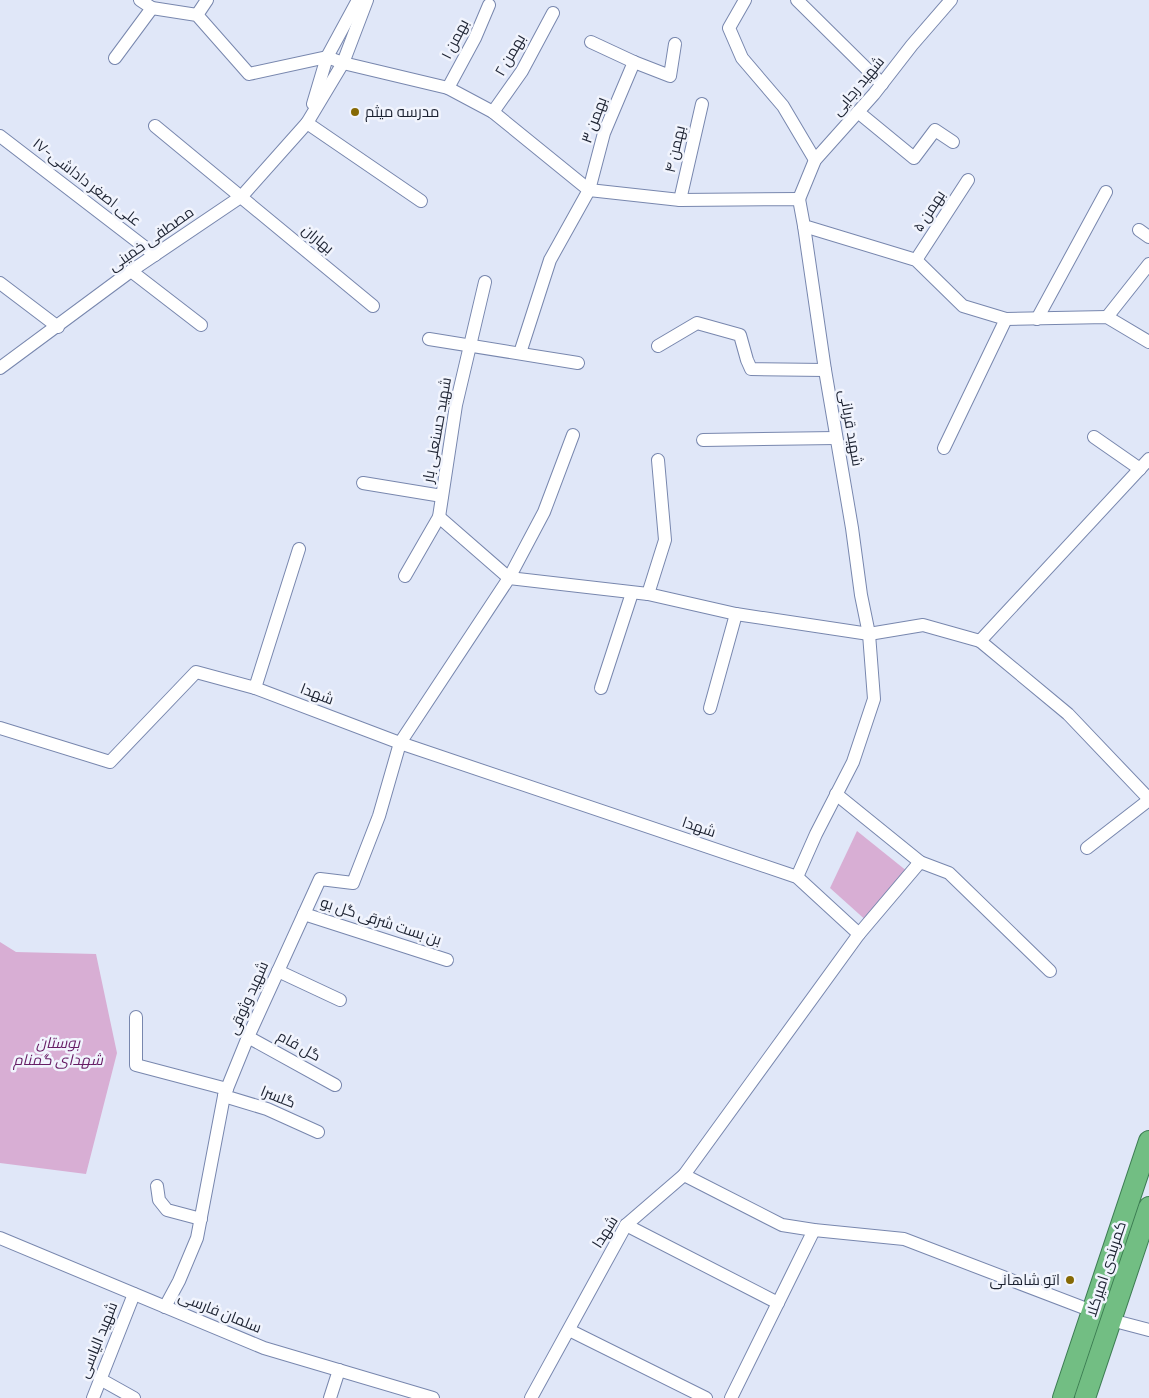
<svg xmlns="http://www.w3.org/2000/svg" width="1149" height="1398" viewBox="0 0 1149 1398" font-family="Georgia,Cairo,serif">
  <style>
    .green { fill: #d8aed4 }
    .lines { fill: none; stroke-linecap: round; stroke-linejoin: round }
    .minor-casing { stroke: #7887ae; stroke-width: 14 }
    .trunk-casing { stroke: #3c7c52; stroke-width: 22 }
    .minor { stroke: #fff; stroke-width: 12 }
    .trunk { stroke: #72be83; stroke-width: 20 }
    .poi-dot { fill: #866904; stroke: #f1f4fd; stroke-width: 2 }
    .labels { text-anchor: middle; stroke-width: 5; stroke-linejoin: round; paint-order: stroke }
    .street-label { font-size: 15px; fill: #1c2231; stroke: #f1f4fd }
    .poi-label { font-size: 15px; fill: #1c2231; stroke: #f1f4fd; text-anchor: start }
    .park-label { font-size: 15px; font-style: italic; fill: #661c64; stroke: #f1f4fd }
  </style>
  <rect width="100%" height="100%" fill="#e0e7f8"/>
  <g class="green">
    <path d="M857 831 913 876 869 923 830 888Z"/>
    <path d="M0 942 16 952 96 954 117 1053 86 1174 0 1163Z"/>
  </g>
  <g class="lines">
    <g class="minor-casing">
      <g id="minor">
        <path d="M140 0 152 8 197 15 249 74 327 57 343 63 448 88 493 112 589 190 680 200 799 199 804 226 916 260 963 306 1006 319 1107 317 1149 342"/>
        <path d="M745 0 729 28 742 58 783 106 815 160"/>
        <path d="M797 0 882 84"/>
        <path d="M197 15 207 0"/>
        <path d="M591 42 634 62 670 76 675 44"/>
        <path d="M115 58 152 8"/>
        <path d="M448 88 475 38 489 5"/>
        <path d="M313 104 327 57 358 0"/>
        <path d="M493 112 522 71 553 13"/>
        <path d="M858 112 914 158 935 130 953 142"/>
        <path d="M307 123 421 201"/>
        <path d="M155 126 373 306"/>
        <path d="M0 136 155 255"/>
        <path d="M799 199 815 160 874 94 912 45 951 0"/>
        <path d="M680 200 702 104"/>
        <path d="M1139 230 1149 237"/>
        <path d="M916 260 968 180"/>
        <path d="M131 271 201 325"/>
        <path d="M0 283 58 327"/>
        <path d="M1107 317 1149 264"/>
        <path d="M1037 319 1106 192"/>
        <path d="M429 339 578 363"/>
        <path d="M658 346 697 323 740 335 747 360 751 369 825 370"/>
        <path d="M520 353 550 260 589 190 604 133 634 62"/>
        <path d="M0 368 131 271 242 196 307 123 343 63 367 0"/>
        <path d="M1094 437 1140 469"/>
        <path d="M703 440 836 438"/>
        <path d="M944 448 1006 319"/>
        <path d="M363 483 442 496"/>
        <path d="M439 517 509 578 544 512 573 435"/>
        <path d="M405 576 439 517 456 405 485 282"/>
        <path d="M648 594 665 540 658 460"/>
        <path d="M980 641 1068 714 1149 799"/>
        <path d="M255 688 299 549"/>
        <path d="M601 688 632 593"/>
        <path d="M710 708 736 614"/>
        <path d="M0 728 110 762 196 672 255 688 400 743 797 877 859 934 684 1175 626 1225 531 1398"/>
        <path d="M836 794 920 862"/>
        <path d="M1087 848 1149 800"/>
        <path d="M797 877 816 834 853 762 874 699 869 634 861 595 852 528 825 370 804 226"/>
        <path d="M304 914 447 960"/>
        <path d="M859 934 920 862 949 873 1050 971"/>
        <path d="M278 971 340 1000"/>
        <path d="M136 1017V1065L227 1089"/>
        <path d="M248 1037 335 1085"/>
        <path d="M224 1096 267 1109 318 1132"/>
        <path d="M684 1175 782 1225 814 1230 904 1239 1092 1311"/>
        <path d="M157 1186 159 1200 167 1210 201 1219"/>
        <path d="M626 1225 778 1303"/>
        <path d="M0 1238 264 1348 433 1398"/>
        <path d="M165 1307 179 1281 197 1238 224 1096 248 1037 320 879 353 883 379 816 400 743 509 578 648 594 736 614 869 634 923 625 980 641 1149 459"/>
        <path d="M1111 1320 1149 1330"/>
        <path d="M569 1330 706 1398"/>
        <path d="M100 1379 134 1398"/>
        <path d="M93 1398 134 1294"/>
        <path d="M330 1398 339 1370"/>
        <path d="M731 1398 814 1230"/>
      </g>
    </g>
    <g class="trunk-casing">
      <g id="trunk">
        <path d="M1063 1398 1149 1141"/>
        <path d="M1085 1398 1149 1207"/>
      </g>
    </g>
    <use href="#minor" class="minor"/>
    <use href="#trunk" class="trunk"/>
  </g>
  <g class="poi-dot">
    <circle cx="355" cy="112" r="5"/>
    <circle cx="1070" cy="1280" r="5"/>
  </g>
  <g class="labels">
    <g class="street-label">
      <text transform="translate(455 39) rotate(-63)" y="5">بهمن ۱</text>
      <text transform="translate(510 55) rotate(-60)" y="5">بهمن ۲</text>
      <text transform="translate(858 86) rotate(-50)" y="5">شهید رجایی</text>
      <text transform="translate(594 120) rotate(-70)" y="5">بهمن ۳</text>
      <text transform="translate(675 149) rotate(-77)" y="5">بهمن ۴</text>
      <text transform="translate(87 182) rotate(38)" y="5">علی اصغر داداشی-۱۷</text>
      <text transform="translate(929 211) rotate(-57)" y="5">بهمن ۵</text>
      <text transform="translate(151 239) rotate(-35)" y="5">مصطفی خمینی</text>
      <text transform="translate(318 239) rotate(40)" y="5">بهاران</text>
      <text transform="translate(851 428) rotate(80)" y="5">شهید قربانی</text>
      <text transform="translate(437 430) rotate(-80)" y="5">شهید حسنعلی بار</text>
      <text transform="translate(317 694) rotate(21)" y="5">شهدا</text>
      <text transform="translate(699 827) rotate(19)" y="5">شهدا</text>
      <text transform="translate(381 921) rotate(18)" y="5">بن بست شرقی گل بو</text>
      <text transform="translate(248 998) rotate(-66)" y="5">شهید وثوقی</text>
      <text transform="translate(299 1046) rotate(29)" y="5">گل فام</text>
      <text transform="translate(278 1097) rotate(22)" y="5">گلسرا</text>
      <text transform="translate(605 1232) rotate(-58)" y="5">شهدا</text>
      <text transform="translate(1106 1269) rotate(-72)" y="5">کمربندی امیرکلا</text>
      <text transform="translate(220 1312) rotate(22)" y="5">سلمان فارسی</text>
      <text transform="translate(98 1340) rotate(-68)" y="5">شهید الیاسی</text>
    </g>
    <g class="poi-label">
      <text x="365" y="117">مدرسه میثم</text>
      <text x="1060" y="1285" text-anchor="end">اتو شاهانی</text>
    </g>
    <g class="park-label">
      <text x="58" y="1048">بوستان<tspan x="58" dy="17">شهدای گمنام</tspan></text>
    </g>
  </g>
</svg>
